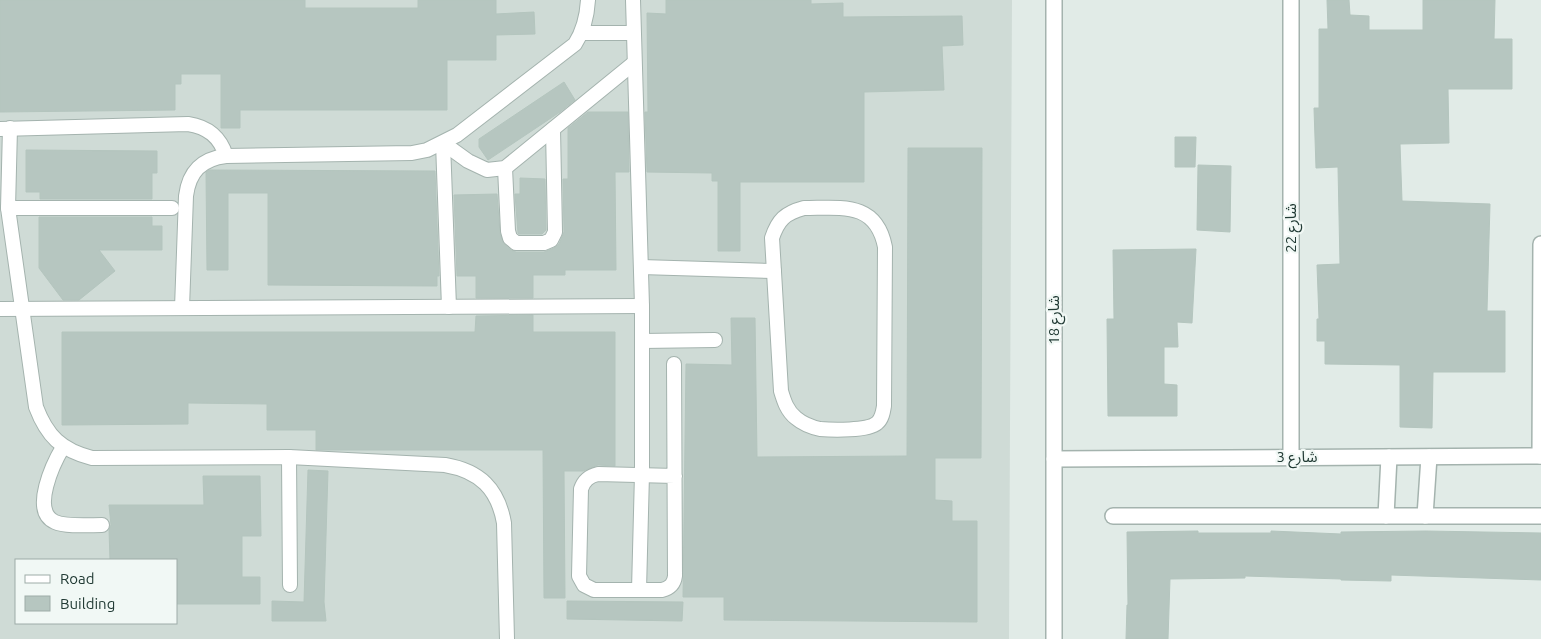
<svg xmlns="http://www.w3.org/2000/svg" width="1541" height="639" viewBox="0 0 1541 639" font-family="Ubuntu,'Noto Sans Arabic',sans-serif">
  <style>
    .built { fill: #cfdbd6; fill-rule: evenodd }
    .building { fill: #b6c6c0; stroke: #b4c5be }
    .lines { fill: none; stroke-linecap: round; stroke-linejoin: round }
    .service-casing { stroke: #a4b3ae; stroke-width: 16 }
    .minor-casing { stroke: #a4b3ae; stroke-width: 18 }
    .service { stroke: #fff; stroke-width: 14 }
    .minor { stroke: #fff; stroke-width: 15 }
    .labels { text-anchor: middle; stroke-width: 4.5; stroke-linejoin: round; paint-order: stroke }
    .street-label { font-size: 15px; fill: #223b35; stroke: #f1f8f5 }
  </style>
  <rect width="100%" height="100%" fill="#e1ebe7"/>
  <path class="built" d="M0 0H1012L1009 639H0ZM16 560H176V623H16Z"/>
  <g class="building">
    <path d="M0 0H305V8H418V0H496V14L534 12 535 34 496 35V60H447V110H240V128H221V74H181V84H175V110L0 112Z"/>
    <path d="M666 0H811V4L843 3V17L962 16 963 45 942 46 944 90 864 92V182H740V251H718V181H712V173L647 172 645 112H648L647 13 666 14Z"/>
    <path d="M1327 0H1349L1350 15 1369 16V30H1423V0H1495L1494 39H1512V89H1448L1449 143 1400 144 1402 201 1490 204 1487 311H1505V372H1433L1432 428 1400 427V365L1325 364V341H1317V319H1319L1317 265 1340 264 1338 167 1316 168 1314 108H1319V29H1328Z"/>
    <path d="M564 82 575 100 560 112 488 160 479 147V139Z"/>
    <path d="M588 112H628L629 172H615L616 270H565V275H533V298H476V276H457L454 195 497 194 500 233 504 244 511 250 516 252H544L554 248 559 244 564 232 563 179H568V128Z"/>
    <path d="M1175 137H1196L1195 167H1175Z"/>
    <path d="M908 148H982L981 458H935V500L952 501V521H977V622L724 620V597H683L686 364 732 365 731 318H755L757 457 907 456Z"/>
    <path d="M26 150 157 151V173H152V199H40V192H26Z"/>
    <path d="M1198 165 1231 166 1230 232 1197 230Z"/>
    <path d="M209 170 435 171 439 276H437V286L268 285V193H228V270H207L206 172Z"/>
    <path d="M520 178 545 179 546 230 542 234H519L518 233 515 194H520Z"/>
    <path d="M39 217H152V226H162V250H99L115 271 79 300H63L39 268Z"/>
    <path d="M1196 249 1192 323 1177 322 1178 347H1164V384L1177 385V416H1108L1107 319H1114L1113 250Z"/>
    <path d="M533 315V332H615V466L598 465 583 471H564L565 598H544L543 450H316V430H267V404L188 403V424L62 425V332H475L476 316Z"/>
    <path d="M308 470 328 471 324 602 326 621H272V601L304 602Z"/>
    <path d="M203 476H260L261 536H242V577H260V604H176V560H110L109 529 111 525 109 505H204Z"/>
    <path d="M1198 531V533H1271V531L1341 534V532L1426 531 1541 533V580L1391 575V581L1341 580V579L1245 576V578L1170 579 1168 639H1126L1127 605H1128L1127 532Z"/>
    <path d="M567 601 683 602 682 621 567 619Z"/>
  </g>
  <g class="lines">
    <g class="service-casing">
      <g id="service">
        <path d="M633 0 642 306V474L639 590"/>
        <path d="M582 33H633"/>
        <path d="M10 128 8 208 36 407C47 436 61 450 92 458L289 457 445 465C480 471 498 489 504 523L507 639"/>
        <path d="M0 129 188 124C208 127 220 137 226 156"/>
        <path d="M443 143 468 161 487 170 505 168 634 63"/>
        <path d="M443 143 449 307"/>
        <path d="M505 168 508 231 510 238 516 243H544L551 240 555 232 553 129"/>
        <path d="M8 208H172"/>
        <path d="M804 208C841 208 876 201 885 247L884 406C883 412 882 419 877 423 868 431 832 430 820 429 811 427 803 424 796 418 787 411 784 401 781 391L772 238C778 220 785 213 804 208Z"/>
        <path d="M641 267 774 271"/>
        <path d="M182 308 186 196C189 172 201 159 226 156L412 153 427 150 457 135 575 44C584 30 587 17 588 0"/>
        <path d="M0 309 642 306"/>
        <path d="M642 341 715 340"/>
        <path d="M674 364 675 576C674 584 670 588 662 590H594L584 585 579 576 581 489C584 480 589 476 598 474L675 476"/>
        <path d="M63 447C54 462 30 511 55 522 66 527 90 525 102 525"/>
        <path d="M289 457 290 585"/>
      </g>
    </g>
    <g class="minor-casing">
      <g id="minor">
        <path d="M1054 0V639"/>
        <path d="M1291 0V457"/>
        <path d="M1540 456 1541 244"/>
        <path d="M1054 459 1541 456"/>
        <path d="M1113 516H1541"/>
        <path d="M1386 516 1389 457"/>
        <path d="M1425 516 1429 457"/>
      </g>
    </g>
    <use href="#service" class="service"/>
    <use href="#minor" class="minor"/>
  </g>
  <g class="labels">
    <g class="street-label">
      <text transform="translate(1291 228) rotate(-90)" y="5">شارع 22</text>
      <text transform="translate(1054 320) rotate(-90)" y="5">شارع 18</text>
      <text x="1297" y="462">شارع 3</text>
    </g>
  </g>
  <rect x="15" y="559" width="162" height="65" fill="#f1f8f5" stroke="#9eaca8"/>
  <rect x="25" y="575" width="25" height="8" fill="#ffffff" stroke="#9eaca8"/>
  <text x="60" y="584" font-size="15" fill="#223b35">Road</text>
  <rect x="25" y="596" width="25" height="15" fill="#b6c6c0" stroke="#9eaca8"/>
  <text x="60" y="609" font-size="15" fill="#223b35">Building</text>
</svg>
